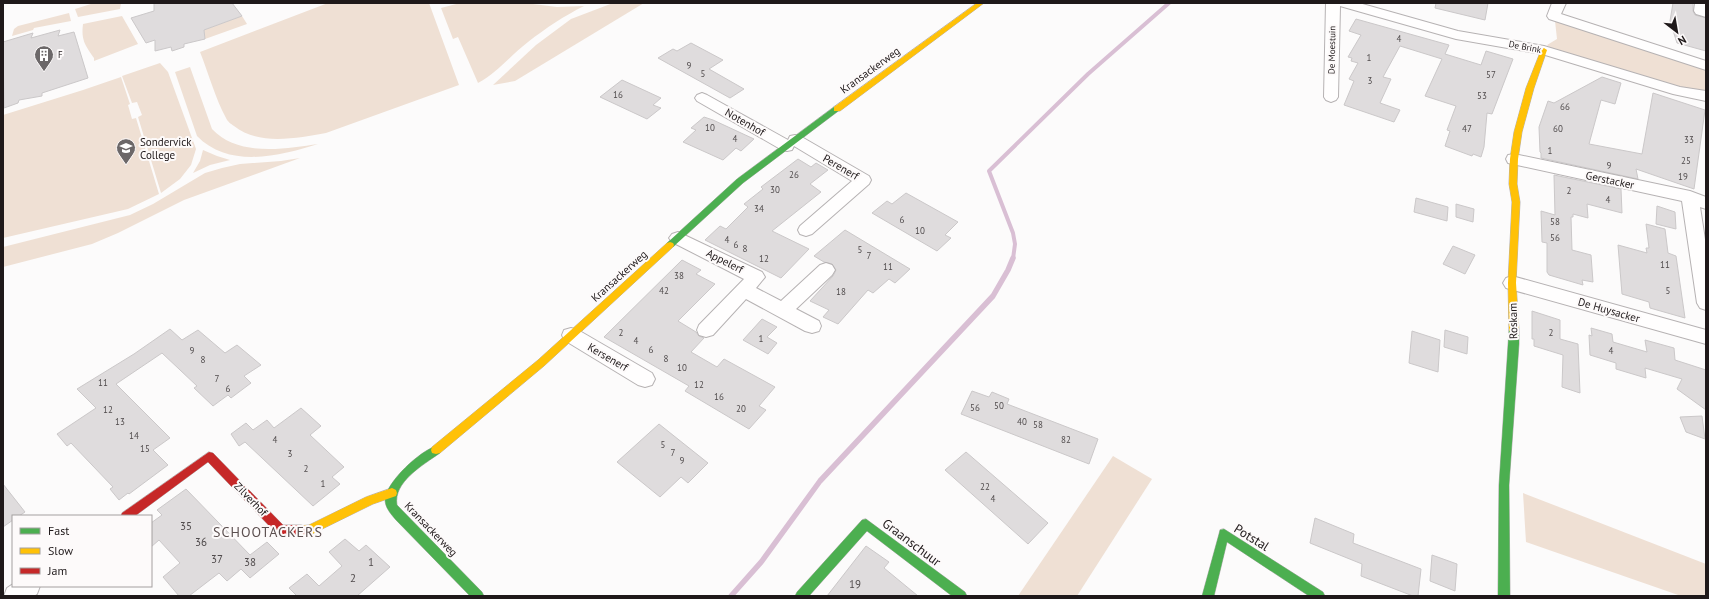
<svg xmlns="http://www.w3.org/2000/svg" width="1709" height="599" viewBox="0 0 1709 599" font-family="'PT Sans',sans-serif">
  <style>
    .green { fill: #efe0d4 }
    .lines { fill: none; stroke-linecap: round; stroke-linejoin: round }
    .stream-far1 { stroke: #d9bfd4; stroke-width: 4 }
    .stream { stroke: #d9bfd4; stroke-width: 5.5 }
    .building { fill: #dfdcdd; stroke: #cbc8c9 }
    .street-casing { stroke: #b6b2b3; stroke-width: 2 }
    .fast-casing { stroke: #b6b2b3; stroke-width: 1 }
    .slow-casing { stroke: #b6b2b3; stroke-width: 1 }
    .jam-casing { stroke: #b6b2b3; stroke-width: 1 }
    .street { fill: #fffefe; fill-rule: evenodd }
    .fast { fill: #4caf50; fill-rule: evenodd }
    .slow { fill: #ffc107; fill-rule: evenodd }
    .jam { fill: #c62828; fill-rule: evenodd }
    .labels { text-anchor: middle; stroke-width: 4; stroke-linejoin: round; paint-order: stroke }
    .number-label { font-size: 9px; fill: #4f4a4b }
    .far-street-label { font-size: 9px; fill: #1f191a; stroke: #fdfafa }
    .far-poi-label { font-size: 9px; fill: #1f191a; stroke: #fdfafa; text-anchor: start }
    .street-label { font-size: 11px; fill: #1f191a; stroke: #fdfafa }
    .poi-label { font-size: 11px; fill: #1f191a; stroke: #fdfafa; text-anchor: start }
    .near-number-label { font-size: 11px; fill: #4f4a4b }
    .near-street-label { font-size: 13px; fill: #1f191a; stroke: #fdfafa }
    .near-neighbourhood-label { font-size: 14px; letter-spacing: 1px; fill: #5c5050; stroke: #fdfafa }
  </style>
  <rect width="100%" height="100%" fill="#fcfbfb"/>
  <g class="green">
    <path d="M94 3H121L120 9 78 17 75 9Z"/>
    <path d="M328 3H429L459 85 326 133C298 138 258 146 234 126 231 124 227 121 226 118 216 100 208 72 200 52Z"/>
    <path d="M460 3H525L557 7 584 6C564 16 546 28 528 42 511 55 497 73 478 83L458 37 453 39 441 8Z"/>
    <path d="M613 3H644L515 81 493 85 536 45 571 19Z"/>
    <path d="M69 13 71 21 34 28 33 30 12 36 14 29 18 26Z"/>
    <path d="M122 16 138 44 94 61V58C85 45 81 40 83 24Z"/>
    <path d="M242 16 247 24 205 39 204 30Z"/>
    <path d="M1555 21 1706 68V93L1686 90 1551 49 1547 45 1557 39Z"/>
    <path d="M160 63 168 72 196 149 191 165 180 179 161 193 138 117 142 115 137 102 132 103 122 76Z"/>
    <path d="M190 67 212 129C238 157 285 149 318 144 280 156 229 169 197 136L175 72Z"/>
    <path d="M121 77 130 104 128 105 132 119 136 118 159 194 128 209 3 238V115L83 90Z"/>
    <path d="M203 150 217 156 230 160 210 165 193 173 200 161Z"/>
    <path d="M300 158 184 200 118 233 92 244 3 267V247L130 215 153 204 205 173 222 168 240 164 281 161Z"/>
    <path d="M1113 456 1152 479 1077 596H1018Z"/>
    <path d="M1523 493 1706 564V596H1681L1526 542Z"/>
  </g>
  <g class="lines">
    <path class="stream-far1" d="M1013 259 1015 244 1013 233 989 171 1088 74 1169 3"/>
    <path class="stream" d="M731 596 762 561 820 481 993 296 1008 270 1013 258"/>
  </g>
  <g class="building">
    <path d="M154 3H232L242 16 204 30 205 39 184 44V47L172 51 171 47 155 51V40L146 43 131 18 154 11Z"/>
    <path d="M1436 3H1488L1485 20 1435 8Z"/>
    <path d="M1673 3H1693V11L1695 15 1706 18V51L1677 43 1670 21Z"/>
    <path d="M1356 19 1449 45 1445 54 1481 65 1486 51 1513 59 1492 114 1487 113 1484 147 1481 157 1473 154 1472 156 1445 146 1450 131 1447 130 1456 106 1425 96 1442 59 1400 46 1383 77 1391 79 1380 103 1400 110 1394 122 1344 105 1354 81 1349 79 1358 63 1351 61 1352 58 1348 57 1361 35 1349 31Z"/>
    <path d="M60 30 58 36 74 32 88 78 42 93V96L19 100 18 103 4 108 3 42 33 33 31 38Z"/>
    <path d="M691 43 723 60 709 69 744 89 730 98 658 58 673 49 677 51Z"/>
    <path d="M1602 77 1621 83 1615 104 1601 100 1589 144 1642 154 1653 93 1705 110 1694 189 1636 169 1638 179 1541 158V153L1540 152 1539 127 1548 101 1554 103Z"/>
    <path d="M622 80 661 98 653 105 661 108 647 119 600 97Z"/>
    <path d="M704 117 713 120 754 139 741 151 736 148 723 160 683 142 696 130 691 128Z"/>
    <path d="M798 159 811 167 816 163 828 170 810 184 821 192 772 231 809 249 781 278 705 240 720 226 726 229 748 207 744 204 763 189 761 187Z"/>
    <path d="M1554 175 1621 189 1622 213 1587 204 1588 218 1573 214V217H1571L1572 250 1591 255 1593 282 1582 280 1583 285 1549 275 1547 272V243L1542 242 1541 211 1555 215Z"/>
    <path d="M906 193 958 222 945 235 951 238 937 251 872 213 887 201 892 204Z"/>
    <path d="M1416 198 1448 207 1447 221 1414 212Z"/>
    <path d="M1456 204 1474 209 1473 222 1456 217Z"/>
    <path d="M1657 206 1675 212 1676 229 1656 224Z"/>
    <path d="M1646 224 1665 229 1668 253 1676 256 1685 318 1650 308 1649 302 1622 294 1618 245 1647 253 1646 248H1649Z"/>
    <path d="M845 230 910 269 895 283 889 279 873 293 868 290 838 324 823 317 829 310 810 301 833 276 836 270 832 264 824 262 814 256Z"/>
    <path d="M1453 246 1475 255 1465 274 1443 264Z"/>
    <path d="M682 260 701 270 696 274 715 284 678 321 696 332 699 336 704 338 691 352 717 367 724 359 775 387 759 406 766 410 749 429 685 391 689 386 604 337Z"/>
    <path d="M1532 311 1560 320V339L1578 344 1580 393 1562 387 1563 355 1534 346V339H1532Z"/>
    <path d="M762 319 777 327 767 337 777 343 768 354 743 340Z"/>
    <path d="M1591 328 1612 334 1613 342 1647 352 1645 340 1674 348 1675 360 1706 370V410L1677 389 1682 379 1645 368 1646 378 1616 369V363L1590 355 1589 335 1592 336Z"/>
    <path d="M170 329 182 340 198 330 225 353 237 345 261 365 244 376 251 383 231 398 228 395 213 406 194 388 197 386 162 353 116 384 170 438 153 450 168 465 129 494 128 493 119 500 110 489 113 487 71 443 67 446 57 434 96 408 77 389 134 354Z"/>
    <path d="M1445 330 1468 337 1467 354 1444 347Z"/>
    <path d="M1412 331 1440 340 1438 372 1409 363Z"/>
    <path d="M972 391 989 397 992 392 1009 399 1007 404 1098 439 1089 464 961 414Z"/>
    <path d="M301 408 321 426 310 435 344 467 332 477 340 484 313 506 245 442 239 446 231 434 246 423 253 430 267 420 274 428Z"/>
    <path d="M1702 416 1705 439 1686 432 1680 417Z"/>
    <path d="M659 424 708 463 688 483 681 477 660 497 617 462Z"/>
    <path d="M966 452 1048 523 1028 544 945 470Z"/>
    <path d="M3 484 25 512 19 516H13V520L3 527Z"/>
    <path d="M186 489 250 555 267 542 279 554 250 578 241 569 227 581 219 573 189 596H179L163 577 180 563 159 540 151 547V523L162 515 157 510Z"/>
    <path d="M1315 518 1354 534 1353 543 1421 569 1418 596H1413L1361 576 1362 564 1310 543Z"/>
    <path d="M345 539 359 551 366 545 390 567 357 596H297L289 588 307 574 319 586 342 566 329 552Z"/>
    <path d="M866 546 889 562 884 568 918 596H827Z"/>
    <path d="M1432 555 1457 564 1455 591 1430 581Z"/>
  </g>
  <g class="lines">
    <g class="street-casing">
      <g id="street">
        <path d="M1326 3H1359L1458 31 1544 46 1680 87 1706 91V101L1673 94 1542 54 1456 39 1340 6 1338 97 1336 100 1331 102 1326 100 1324 97Z"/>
        <path d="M1552 3H1566L1561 14 1706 61V70L1549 19 1547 16Z"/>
        <path d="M1695 3H1706V17L1696 14 1694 11Z"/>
        <path d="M702 93 707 95 788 140 790 136 795 135 800 136 869 176 871 180 869 184 812 234 806 236 800 234 798 230 800 226 852 181 794 146 792 150 787 151 782 150 697 101 695 98 697 95Z"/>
        <path d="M1514 154 1690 191 1706 197V209L1700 207 1706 246V310L1700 308 1697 303 1682 201 1508 163 1506 159 1508 155Z"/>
        <path d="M678 232 762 272 765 277 756 288 781 301 820 265 826 263 832 265 835 270 832 275 796 309 819 321 821 326 819 331 812 333 805 331 746 299 713 335 706 337 699 335 697 330 699 325 744 279 672 242 669 238 672 234Z"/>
        <path d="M1512 276 1706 330V344L1506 288 1503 283 1506 278Z"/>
        <path d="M571 328 578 330 652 373 655 379 652 385 645 387 638 385 564 340 562 335 564 330Z"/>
        <path d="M13 584V586H40L37 594 34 596H4L7 588Z"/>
      </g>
    </g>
    <g class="fast-casing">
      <g id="fast">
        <path d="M834 107H837L841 109 743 183 673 247H667L666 245 667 243 737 179Z"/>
        <path d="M1514 326 1517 327 1519 330V344L1509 485 1510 596H1498L1499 485 1509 330 1511 327Z"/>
        <path d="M436 446 440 447 441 450 440 453C423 465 393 482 397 505L482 592 484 596H470L396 520C391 514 385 508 385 499 387 481 420 451 436 446Z"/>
        <path d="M866 519 965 592 967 596H952L867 531 809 596H795L797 592 862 520Z"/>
        <path d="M1224 529 1323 592 1325 596H1309L1227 542 1214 596H1202L1219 534 1220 530Z"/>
      </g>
    </g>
    <g class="slow-casing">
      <g id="slow">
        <path d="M977 3H984L840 111H834V107Z"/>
        <path d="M1544 48 1547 50 1534 88 1522 132 1518 159 1517 184 1520 202 1516 283 1519 330 1517 333H1511L1509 330 1508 283 1512 202 1509 184 1510 159 1514 132 1526 88 1541 50Z"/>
        <path d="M670 242 673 243 674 245 673 247 544 366 440 453 436 454 432 453 431 450 432 447 538 360 667 243Z"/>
        <path d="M392 488 396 490 397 493 396 496 373 504 310 535 297 534 296 530 297 526 309 525 366 497Z"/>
      </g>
    </g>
    <g class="jam-casing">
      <path id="jam" d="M209 452 213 453 283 525H301L305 526 306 530 305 534C297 536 285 536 277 534L208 462 135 516H121L122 513Z"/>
    </g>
    <use href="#street" class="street"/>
    <use href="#fast" class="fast"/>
    <use href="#slow" class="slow"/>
    <use href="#jam" class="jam"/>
  </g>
  <defs>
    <g id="building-pin" transform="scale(1)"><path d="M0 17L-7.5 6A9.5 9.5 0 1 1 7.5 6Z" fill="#6c6869" stroke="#fdfafa"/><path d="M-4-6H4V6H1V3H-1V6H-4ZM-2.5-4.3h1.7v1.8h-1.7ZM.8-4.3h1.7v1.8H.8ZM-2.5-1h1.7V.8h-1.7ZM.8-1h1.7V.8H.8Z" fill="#fff"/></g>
    <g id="school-pin" transform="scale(1)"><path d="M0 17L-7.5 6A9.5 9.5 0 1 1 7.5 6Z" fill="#6c6869" stroke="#fdfafa"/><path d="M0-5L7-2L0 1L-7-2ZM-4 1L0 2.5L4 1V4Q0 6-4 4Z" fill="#fff"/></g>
  </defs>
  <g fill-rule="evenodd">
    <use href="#building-pin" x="44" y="55"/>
    <use href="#school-pin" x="126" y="148"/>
  </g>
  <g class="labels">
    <g class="number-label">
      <text x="1399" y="42">4</text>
      <text x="1369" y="61">1</text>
      <text x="689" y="69">9</text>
      <text x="703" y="77">5</text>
      <text x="1491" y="78">57</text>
      <text x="1370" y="84">3</text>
      <text x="618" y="98">16</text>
      <text x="1482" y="99">53</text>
      <text x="1565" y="110">66</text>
      <text x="710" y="131">10</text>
      <text x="1467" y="132">47</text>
      <text x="1558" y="132">60</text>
      <text x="735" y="142">4</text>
      <text x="1689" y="143">33</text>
      <text x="1550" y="154">1</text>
      <text x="1686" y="164">25</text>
      <text x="1609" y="169">9</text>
      <text x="794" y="178">26</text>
      <text x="1683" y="180">19</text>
      <text x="775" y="193">30</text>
      <text x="1569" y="194">2</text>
      <text x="1608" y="203">4</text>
      <text x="759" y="212">34</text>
      <text x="902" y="223">6</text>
      <text x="1555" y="225">58</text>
      <text x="920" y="234">10</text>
      <text x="1555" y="241">56</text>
      <text x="727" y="243">4</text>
      <text x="736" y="248">6</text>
      <text x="745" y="252">8</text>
      <text x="860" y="253">5</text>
      <text x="869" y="259">7</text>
      <text x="764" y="262">12</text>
      <text x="1665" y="268">11</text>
      <text x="888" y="270">11</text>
      <text x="679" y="279">38</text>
      <text x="664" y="294">42</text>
      <text x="1668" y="294">5</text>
      <text x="841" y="295">18</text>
      <text x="621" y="336">2</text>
      <text x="1551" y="336">2</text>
      <text x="761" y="342">1</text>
      <text x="636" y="344">4</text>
      <text x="651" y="353">6</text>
      <text x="192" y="354">9</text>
      <text x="1611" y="354">4</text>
      <text x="666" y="362">8</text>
      <text x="203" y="363">8</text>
      <text x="682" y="371">10</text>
      <text x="217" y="382">7</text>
      <text x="103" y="386">11</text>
      <text x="699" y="388">12</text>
      <text x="228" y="392">6</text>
      <text x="719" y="400">16</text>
      <text x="999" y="409">50</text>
      <text x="975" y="411">56</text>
      <text x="741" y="412">20</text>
      <text x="108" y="413">12</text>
      <text x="120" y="425">13</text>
      <text x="1022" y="425">40</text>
      <text x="1038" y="428">58</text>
      <text x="134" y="439">14</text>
      <text x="275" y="443">4</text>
      <text x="1066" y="443">82</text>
      <text x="663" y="448">5</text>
      <text x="145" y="452">15</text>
      <text x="673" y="456">7</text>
      <text x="290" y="457">3</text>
      <text x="682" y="464">9</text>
      <text x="306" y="472">2</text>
      <text x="323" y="487">1</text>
      <text x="985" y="490">22</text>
      <text x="993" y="502">4</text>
    </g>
    <g class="far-street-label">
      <text transform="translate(1525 47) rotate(11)" y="3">De Brink</text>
      <text transform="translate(1332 50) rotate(-89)" y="3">De Moestuin</text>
    </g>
    <g class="far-poi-label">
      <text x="58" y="58">F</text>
    </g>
    <g class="street-label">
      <text transform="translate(870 70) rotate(-36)" y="4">Kransackerweg</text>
      <text transform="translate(745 122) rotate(30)" y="4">Notenhof</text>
      <text transform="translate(841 167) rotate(30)" y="4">Perenerf</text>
      <text transform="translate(1610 180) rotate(12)" y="4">Gerstacker</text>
      <text transform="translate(725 261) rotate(27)" y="4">Appelerf</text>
      <text transform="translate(619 276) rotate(-42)" y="4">Kransackerweg</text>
      <text transform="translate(1609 310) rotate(16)" y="4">De Huysacker</text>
      <text transform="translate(1513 321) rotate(-91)" y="4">Roskam</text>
      <text transform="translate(608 357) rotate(30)" y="4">Kersenerf</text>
      <text transform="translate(251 499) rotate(46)" y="4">Zilverhof</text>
      <text transform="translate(431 529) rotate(46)" y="4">Kransackerweg</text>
    </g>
    <g class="poi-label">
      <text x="140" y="146">Sondervick<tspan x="140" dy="13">College</tspan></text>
    </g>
    <g class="near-number-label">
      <text x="186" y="530">35</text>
      <text x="201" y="546">36</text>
      <text x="217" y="563">37</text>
      <text x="250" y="566">38</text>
      <text x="371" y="566">1</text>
      <text x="353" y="582">2</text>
      <text x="855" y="588">19</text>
    </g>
    <g class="near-street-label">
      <text transform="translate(1252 537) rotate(32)" y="5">Potstal</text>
      <text transform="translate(912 542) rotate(37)" y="5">Graanschuur</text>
    </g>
    <g class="near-neighbourhood-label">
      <text x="268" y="537">SCHOOTACKERS</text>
    </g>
  </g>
  <rect width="1709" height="599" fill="none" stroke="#1f191a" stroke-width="8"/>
  <rect x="12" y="515" width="140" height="72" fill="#fdfafa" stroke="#a4a0a0"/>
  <rect x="20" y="528" width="20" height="6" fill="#4caf50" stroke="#a4a0a0"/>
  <text x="48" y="535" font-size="12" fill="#1f191a">Fast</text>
  <rect x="20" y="548" width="20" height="6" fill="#ffc107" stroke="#a4a0a0"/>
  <text x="48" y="555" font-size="12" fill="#1f191a">Slow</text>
  <rect x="20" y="568" width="20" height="6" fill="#c62828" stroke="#a4a0a0"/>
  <text x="48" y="575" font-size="12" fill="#1f191a">Jam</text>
  <g transform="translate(1677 32) rotate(149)" stroke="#fdfafa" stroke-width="3" paint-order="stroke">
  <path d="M0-3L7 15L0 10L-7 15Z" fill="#1f191a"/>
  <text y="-6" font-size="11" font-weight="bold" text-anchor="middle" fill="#1f191a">N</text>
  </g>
</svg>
